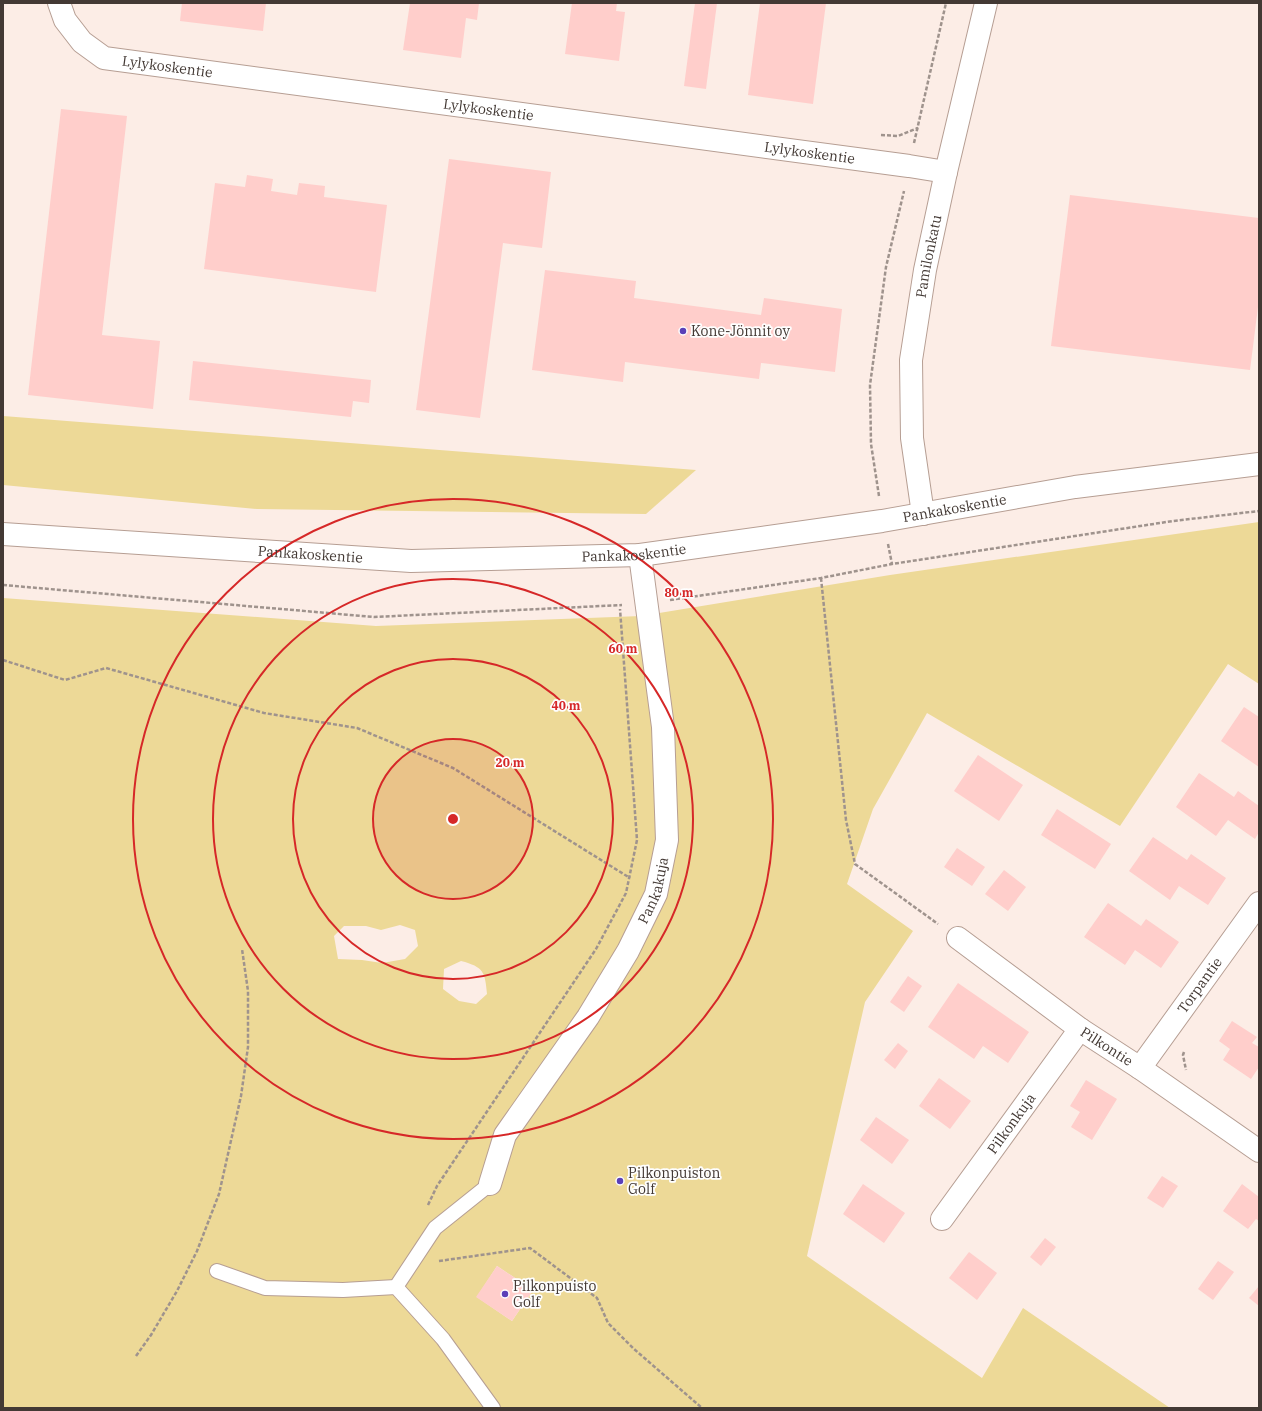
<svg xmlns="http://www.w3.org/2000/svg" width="1262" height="1411" viewBox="0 0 1262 1411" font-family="'IBM Plex Serif',serif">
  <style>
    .green { fill: #edd997; fill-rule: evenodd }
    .building { fill: #ffcecb }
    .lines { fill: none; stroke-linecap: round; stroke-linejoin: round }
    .lane-casing { stroke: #b69e93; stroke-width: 16 }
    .street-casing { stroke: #b69e93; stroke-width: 24 }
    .secondary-casing { stroke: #b69e93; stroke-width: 24 }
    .path { stroke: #9f938d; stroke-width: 2.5; stroke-dasharray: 4 2; stroke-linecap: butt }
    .lane { stroke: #fff; stroke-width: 14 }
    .street { stroke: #fff; stroke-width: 22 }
    .secondary { stroke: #fff; stroke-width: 22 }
    .ring { fill: none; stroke: #d62828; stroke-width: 2 }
    .poi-dot { fill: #5a40b8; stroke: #fefefe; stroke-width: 1.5 }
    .labels { text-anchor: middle; stroke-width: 3.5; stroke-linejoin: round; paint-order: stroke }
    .street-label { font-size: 14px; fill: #433934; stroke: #fefefe }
    .poi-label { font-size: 14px; fill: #433934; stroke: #fefefe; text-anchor: start }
    .centre { fill: #d62828; stroke: #fefefe; stroke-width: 2 }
    .ring-label { font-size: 12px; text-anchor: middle; font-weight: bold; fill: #d62828; stroke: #fefefe; stroke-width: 3.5; stroke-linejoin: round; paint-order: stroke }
  </style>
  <rect width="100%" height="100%" fill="#fcede6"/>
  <g class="green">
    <path d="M3 416 696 470 646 514 257 509 3 485Z"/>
    <path d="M1259 522V684L1228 664 1120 826 927 713 873 809 847 884 913 931 865 1002 807 1256 982 1378 1023 1308 1170 1408H3V598L376 626 641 616 890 575ZM400 925 415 930 418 946 405 959 382 963 362 960 338 959 334 936 344 926H366L381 930ZM461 961C484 967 485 972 487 994L476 1004 459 1001 443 989 444 969ZM497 1266 533 1290 512 1321 477 1297Z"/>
  </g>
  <g class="building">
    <path d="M182 3H266L263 31 180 21Z"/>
    <path d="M410 3H479L477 20 466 18 461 58 403 50Z"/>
    <path d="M572 3H617L616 11 625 12 619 61 565 54Z"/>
    <path d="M695 3H717L706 89 684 86Z"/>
    <path d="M760 3H826L813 104 748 95Z"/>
    <path d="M61 109 127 116 102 335 160 341 153 409 28 395Z"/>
    <path d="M449 159 551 172 542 248 503 243 480 418 416 410Z"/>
    <path d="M247 175 273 179 271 191 297 195 299 183 325 186 324 197 387 205 376 292 204 269 215 183 245 187Z"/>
    <path d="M1070 195 1259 218V299L1250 370 1051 346Z"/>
    <path d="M545 270 636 281 634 298 761 315 764 298 842 309 835 372 761 363 759 379 625 362 623 382 532 370Z"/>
    <path d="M193 361 371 380 369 403 353 401 351 417 189 400Z"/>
    <path d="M1244 707 1259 717V767L1221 741Z"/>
    <path d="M978 755 1023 785 999 821 954 791Z"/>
    <path d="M1199 773 1234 797 1238 791 1259 806V832L1255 839 1228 820 1216 836 1176 807Z"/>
    <path d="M1057 809 1111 844 1095 869 1041 835Z"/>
    <path d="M1153 837 1187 860 1191 854 1226 878 1208 905 1179 886 1170 900 1129 871Z"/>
    <path d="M957 848 985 867 972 886 944 867Z"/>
    <path d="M1004 870 1026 887 1008 911 985 894Z"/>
    <path d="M1108 903 1141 926 1146 919 1179 942 1161 968 1135 950 1125 965 1084 937Z"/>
    <path d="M908 976 922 986 904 1012 890 1002Z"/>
    <path d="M958 983 1029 1032 1008 1063 983 1046 974 1059 928 1027Z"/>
    <path d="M1232 1021 1257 1037 1252 1043 1259 1047V1067L1251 1079 1223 1060 1230 1049 1219 1041Z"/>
    <path d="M898 1043 908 1051 895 1069 884 1060Z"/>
    <path d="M939 1078 971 1101 950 1129 919 1106Z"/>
    <path d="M1086 1080 1117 1099 1092 1140 1071 1127 1080 1112 1070 1106Z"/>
    <path d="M876 1117 909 1140 892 1164 860 1140Z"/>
    <path d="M1162 1176 1178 1186 1163 1208 1147 1198Z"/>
    <path d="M863 1184 905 1213 884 1243 843 1214Z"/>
    <path d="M1242 1184 1259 1197V1221L1256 1219 1248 1229 1223 1211Z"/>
    <path d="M1045 1238 1056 1247 1041 1266 1030 1257Z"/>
    <path d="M969 1252 997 1273 977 1300 949 1278Z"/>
    <path d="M1218 1261 1234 1272 1213 1300 1198 1289Z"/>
    <path d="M497 1266 533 1290 512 1321 476 1297Z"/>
    <path d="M1259 1286V1306L1249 1298Z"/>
  </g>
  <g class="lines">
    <g class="lane-casing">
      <g id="lane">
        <path d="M217 1271 265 1288 343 1290 396 1287 443 1339 493 1408"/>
        <path d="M396 1287 435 1228 490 1184"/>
      </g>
    </g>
    <g class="street-casing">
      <g id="street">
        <path id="s1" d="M59 3 65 20 82 42 104 58 909 166 946 172"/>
        <path id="s2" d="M958 938 1080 1029 1140 1068 1259 1151"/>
        <path id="s3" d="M1140 1068 1259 903"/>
        <path id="s4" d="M490 1184 505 1135 588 1017 628 951 656 894 667 840 663 727 640 555"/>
        <path id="s5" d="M942 1219 1080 1029"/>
      </g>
    </g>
    <g class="secondary-casing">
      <g id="secondary">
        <path id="s6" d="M923 514 912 438 911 360 925 270 946 172 986 3"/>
        <path id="s7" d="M3 534 411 561 640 555 882 521 1075 487 1259 464"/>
      </g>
    </g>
    <g class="path">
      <path d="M881 135 898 136 918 128"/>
      <path d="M914 143 946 3"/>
      <path d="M879 496 871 444 870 385 886 267 904 191"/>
      <path d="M888 544 892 564"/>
      <path d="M821 578 846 820 855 864 938 924"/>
      <path d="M3 585 374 617 622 605"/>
      <path d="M670 600 821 578 892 564 1173 521 1259 511"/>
      <path d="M3 660 65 680 106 668 264 713 357 728 453 768 630 878"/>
      <path d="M1184 1052 1183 1055 1186 1070"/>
      <path d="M428 1205 437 1186 596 949 626 893 637 840 620 609"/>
      <path d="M439 1261 530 1248 597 1298 608 1323 634 1349 702 1408"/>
      <path d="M136 1356 151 1335 177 1291 197 1251 219 1194 241 1096 248 1047V991L242 949"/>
    </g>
    <use href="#lane" class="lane"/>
    <use href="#street" class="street"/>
    <use href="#secondary" class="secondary"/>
  </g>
  <circle cx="453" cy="819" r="80" fill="#d62828" fill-opacity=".12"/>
  <g class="ring">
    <circle cx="453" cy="819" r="80"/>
    <circle cx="453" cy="819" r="160"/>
    <circle cx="453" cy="819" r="240"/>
    <circle cx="453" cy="819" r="320"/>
  </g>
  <g class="poi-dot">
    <circle cx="683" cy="331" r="4"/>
    <circle cx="620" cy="1181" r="4"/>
    <circle cx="505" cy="1294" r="4"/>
  </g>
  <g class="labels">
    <g class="street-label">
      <text dy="5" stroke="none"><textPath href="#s1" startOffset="137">Lylykoskentie</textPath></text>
      <text dy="5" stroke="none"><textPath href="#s1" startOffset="461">Lylykoskentie</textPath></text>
      <text dy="5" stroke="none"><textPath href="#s1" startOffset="785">Lylykoskentie</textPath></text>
      <text dy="5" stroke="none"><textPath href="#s6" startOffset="260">Pamilonkatu</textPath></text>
      <text dy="5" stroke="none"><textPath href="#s7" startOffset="956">Pankakoskentie</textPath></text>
      <text dy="5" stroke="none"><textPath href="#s7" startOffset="632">Pankakoskentie</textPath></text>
      <text dy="5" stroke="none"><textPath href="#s7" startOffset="308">Pankakoskentie</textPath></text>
      <text dy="5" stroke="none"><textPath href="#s4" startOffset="339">Pankakuja</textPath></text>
      <text dy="5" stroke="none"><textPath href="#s3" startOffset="102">Torpantie</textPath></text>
      <text dy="5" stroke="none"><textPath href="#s2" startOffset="184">Pilkontie</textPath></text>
      <text dy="5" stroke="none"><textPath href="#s5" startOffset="118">Pilkonkuja</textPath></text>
    </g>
    <g class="poi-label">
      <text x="691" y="336">Kone-Jönnit oy</text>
      <text x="628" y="1178">Pilkonpuiston<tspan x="628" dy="16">Golf</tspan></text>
      <text x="513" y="1291">Pilkonpuisto<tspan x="513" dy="16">Golf</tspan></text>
    </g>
  </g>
  <circle cx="453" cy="819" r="6" class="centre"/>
  <g class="ring-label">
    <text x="679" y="597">80 m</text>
    <text x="623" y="653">60 m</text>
    <text x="566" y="710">40 m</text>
    <text x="510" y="767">20 m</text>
  </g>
  <rect width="1262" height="1411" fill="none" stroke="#433934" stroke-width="8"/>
</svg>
